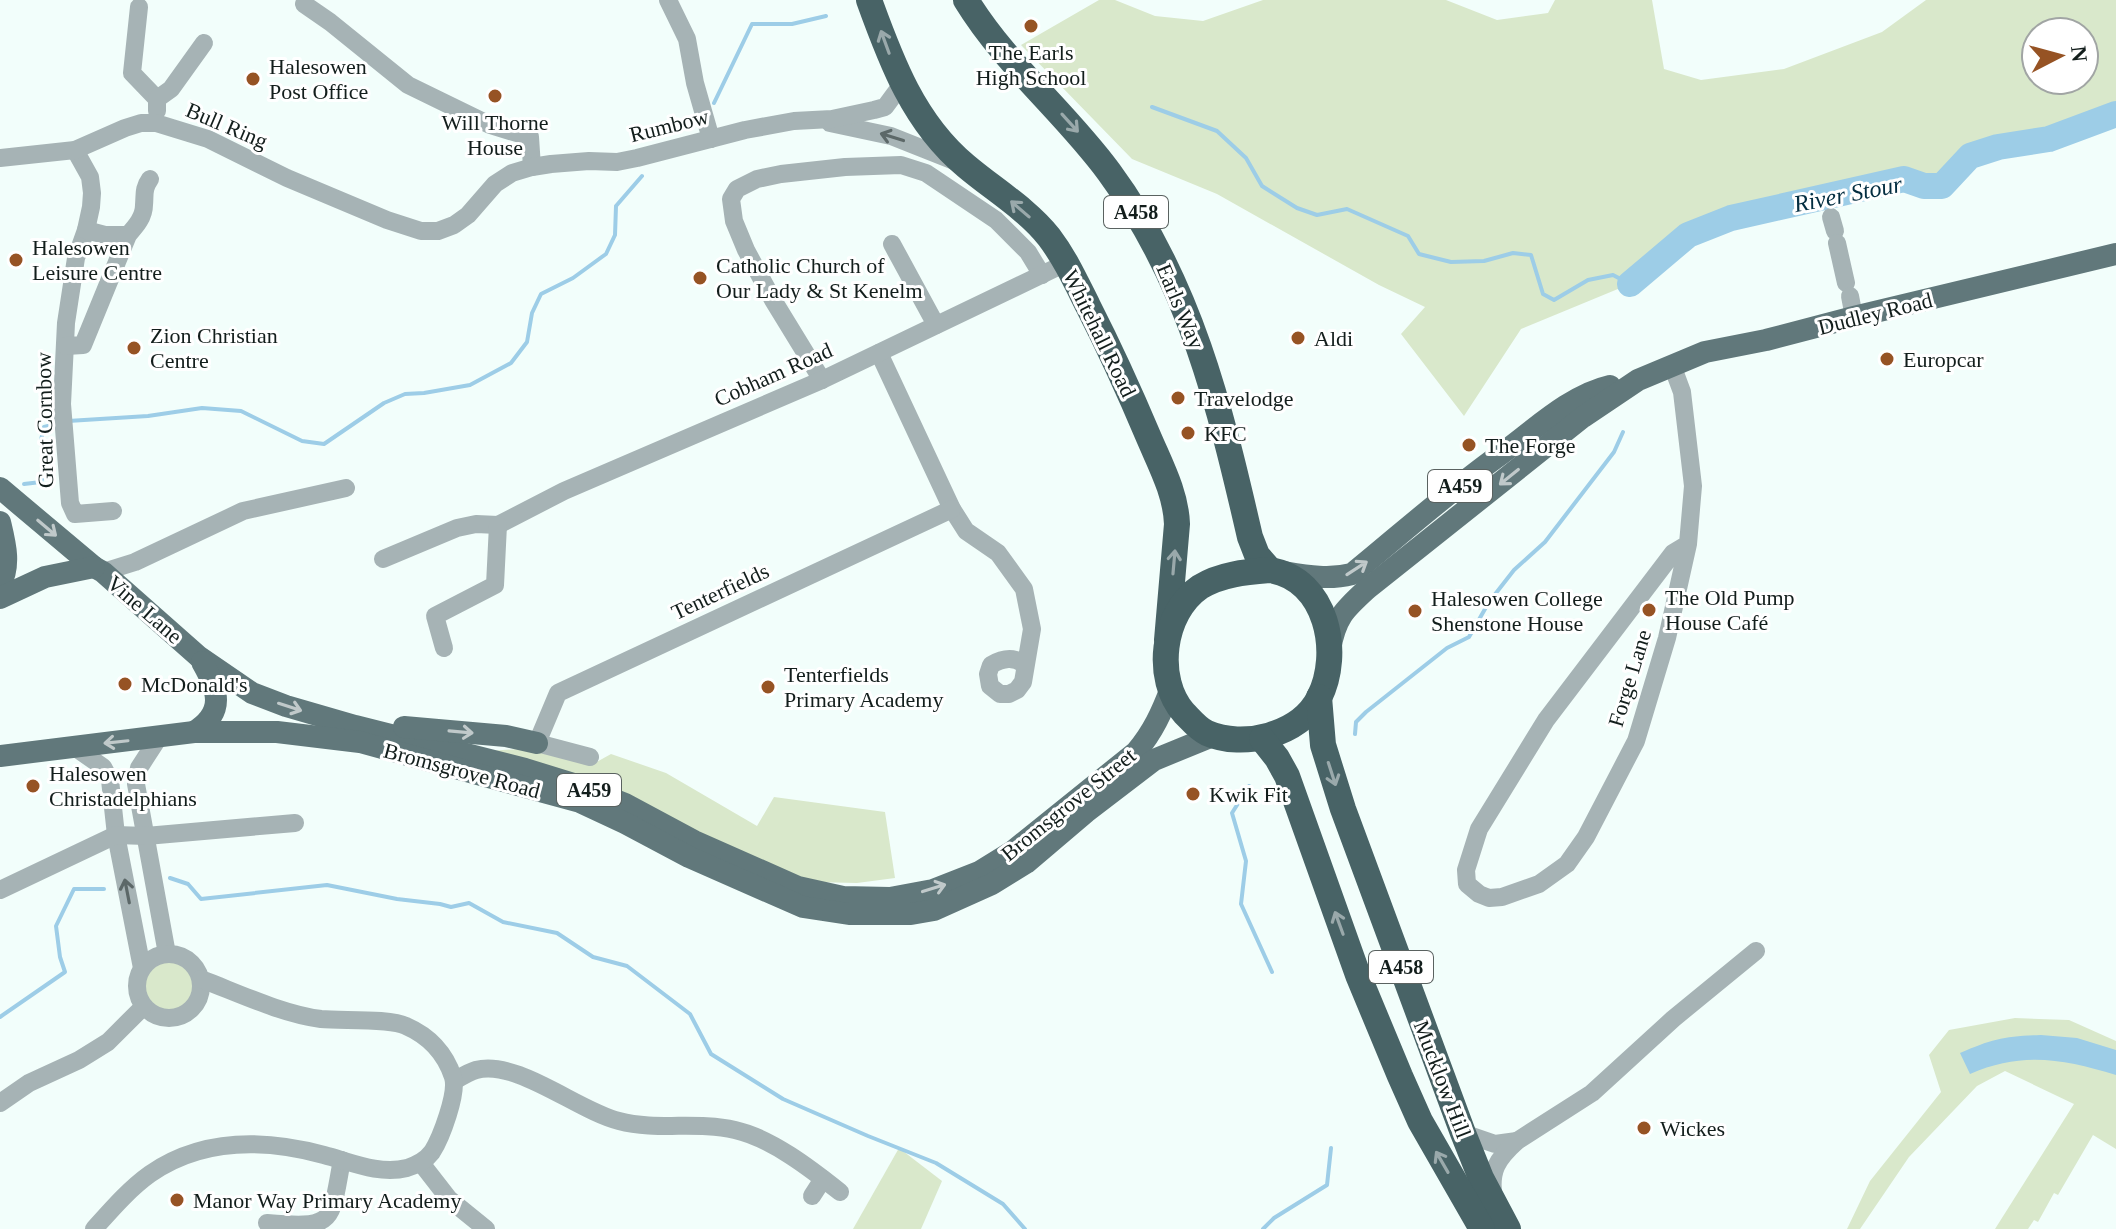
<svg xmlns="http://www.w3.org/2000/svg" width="2116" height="1229" viewBox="0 0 2116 1229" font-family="'Times New Roman',serif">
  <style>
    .green { fill: #d9e8cb; fill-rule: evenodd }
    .water { fill: #9dcde7 }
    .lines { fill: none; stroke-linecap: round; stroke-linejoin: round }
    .stream { stroke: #9dcde7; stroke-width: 4 }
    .river { stroke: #9dcde7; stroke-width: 26 }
    .minor { stroke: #a6b3b5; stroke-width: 18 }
    .major { stroke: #61787b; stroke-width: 22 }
    .highway { stroke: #486366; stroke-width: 26 }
    .oneway { stroke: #9aa9ab }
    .oneway2 { stroke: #5c6868 }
    .oneway3 { stroke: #c0c9ca }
    .poi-dot { fill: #965324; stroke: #fff; stroke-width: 3 }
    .labels { text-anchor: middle; stroke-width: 6; stroke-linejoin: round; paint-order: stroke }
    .shield { fill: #fff; stroke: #5a6260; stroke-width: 2 }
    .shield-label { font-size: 20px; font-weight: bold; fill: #131e1c }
    .poi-label { font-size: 22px; fill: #131e1c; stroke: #fff; text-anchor: start }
    .street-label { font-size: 22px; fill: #131e1c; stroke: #fff }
    .water-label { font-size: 24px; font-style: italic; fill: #032d40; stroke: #fff }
  </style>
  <rect width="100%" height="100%" fill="#f2fefb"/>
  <g class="green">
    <path d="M1099 0H1115L1155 16 1203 21 1263 0H1446L1497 20 1548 13 1555 0H1652L1664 69 1701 80 1784 69 1882 32 1926 0H2116V114L2049 139 1998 147 1970 156 1968 172 1955 188H1901L1805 209 1731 218 1688 235 1630 284 1521 329 1464 416 1401 334 1425 307 1379 285 1217 194 1132 159 1021 45ZM2036 32H2084V80H2036Z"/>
    <path d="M519 749 555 754 593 764 611 754 666 773 757 826 774 797 885 812 895 878 857 883 813 882 488 751Z"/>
    <circle cx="170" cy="987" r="25"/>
    <path d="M2015 1018 2069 1020 2116 1041V1149L2093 1135 2058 1195 2054 1193 2038 1222 2034 1220 2028 1229H1995L2074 1104 2005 1071 1977 1086 1909 1157 1860 1229H1847L1870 1181 1941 1092 1929 1055 1949 1030Z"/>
    <path d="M899 1148 942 1181 921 1229H853Z"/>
  </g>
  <path class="water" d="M2041 1035 2077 1038 2116 1050V1075C2064 1059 2022 1051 1970 1074L1960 1053C1992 1039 2005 1036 2041 1035Z"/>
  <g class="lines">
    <g class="stream">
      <path d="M714 103 752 24H792L826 16"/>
      <path d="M1152 107 1217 131 1246 158 1262 186 1297 208 1317 215 1347 209 1408 236 1419 254 1451 262 1484 261 1513 253 1531 255 1543 294 1554 300 1588 280 1613 275 1630 284"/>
      <path d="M68 421 148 416 202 408 241 411 302 441 324 444 384 403 405 394 424 393 470 385 511 363 527 342 532 313 541 294 573 278 606 254 615 235 616 206 642 176"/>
      <path d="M24 484 41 482 46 467 41 440 44 427 60 423"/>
      <path d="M1355 734 1356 722 1366 712 1447 648 1469 637 1489 602 1514 570 1545 542 1614 452 1623 432"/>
      <path d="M1249 786 1232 813 1246 861 1241 904 1272 972"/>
      <path d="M170 878 188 884 201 899 327 885 397 899 440 904 451 907 469 903 503 922 557 933 593 957 627 966 690 1014 711 1054 783 1099 868 1136 936 1163 1003 1204 1025 1229"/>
      <path d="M0 1017 65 972 60 957 56 926 74 889H104"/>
      <path d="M1263 1229 1274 1218 1327 1185 1331 1148"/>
    </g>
    <path class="river" d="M1630 284 1688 235 1731 218 1904 179 1924 186H1942L1970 156 1998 147 2049 139 2116 114"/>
    <g class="minor">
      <path d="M668 0 687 39 695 83 711 139"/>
      <path d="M304 4 330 22 408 85 490 125 530 137 532 167"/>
      <path d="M139 7 132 73 157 99"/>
      <path d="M157 111V99L171 89 204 43"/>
      <path d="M830 123 891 136 954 161"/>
      <path d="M75 150 90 177 92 193 91 207 86 230 76 258 66 323 62 404 70 503 75 514 113 511"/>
      <path d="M0 158 75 150 125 128 141 123H156L208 139 287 178 387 220 421 231H438L454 225 468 215 495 184 512 173 532 167 551 164 589 161 617 162 637 158 745 130 794 121 832 119 874 110 885 107 902 84"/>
      <path d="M1831 217 1835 231"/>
      <path d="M86 230 105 235H128"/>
      <path d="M1837 243 1846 283"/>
      <path d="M892 244 936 325"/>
      <path d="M1850 296 1854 317"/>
      <path d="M66 346 83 345 128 235C136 226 144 217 144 205 145 194 143 189 150 179"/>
      <path d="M879 353 952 509 966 531 998 553 1024 589 1032 629 1023 682 1017 690 1009 694H1000L990 686 988 674 991 665C1003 658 1014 656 1025 665"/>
      <path d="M1672 365 1682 392 1693 486 1688 544 1667 638 1636 741 1586 837 1567 864 1539 884 1502 897 1489 898 1479 894 1467 884 1466 870 1479 829 1546 720 1673 553 1688 544"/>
      <path d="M822 380 773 300 746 250 734 221 731 199 737 189 757 179 781 174 845 167 901 165 926 173 996 220 1028 252 1042 275"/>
      <path d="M498 525 564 491 822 380 1066 263"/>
      <path d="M383 559 457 528 476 524 498 525"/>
      <path d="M103 572 135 562 243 511 346 488"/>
      <path d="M444 648 435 616 495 585 498 525"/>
      <path d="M159 737 139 768 136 784 167 954"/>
      <path d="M73 746 103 767 110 780 116 835 142 968"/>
      <path d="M590 757 537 743 558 693 952 509"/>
      <path d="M0 890 116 835 146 836 295 823"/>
      <circle cx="169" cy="986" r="32"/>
      <path d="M454 1081C461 1077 469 1072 476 1070 517 1059 578 1111 619 1121 657 1131 697 1121 735 1130 771 1138 811 1169 840 1192"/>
      <path d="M0 1103 29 1083 79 1060 108 1042 143 1007"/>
      <path d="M1463 1133 1495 1144 1517 1141"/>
      <path d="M421 1163 449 1199 486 1229"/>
      <path d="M812 1196 823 1179"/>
      <path d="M1494 1199C1489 1171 1497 1159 1517 1141L1592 1093 1673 1019 1756 951"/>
      <path d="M267 1223C337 1229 330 1222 342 1160"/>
      <path d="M94 1229C111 1210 129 1189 150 1174 202 1138 265 1139 324 1155 351 1162 379 1175 407 1168 417 1165 426 1160 432 1152 441 1138 458 1093 453 1077 445 1053 429 1036 406 1026 390 1018 342 1021 321 1019 282 1014 238 993 201 979"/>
    </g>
    <g class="major">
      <path d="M0 488 94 567 103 572 198 656 252 693 286 706 355 726 525 769 580 786 625 804 694 841 798 887 843 897 890 898 933 890 979 872 1013 851 1136 752C1153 732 1162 712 1171 688"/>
      <path d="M0 522C5 543 11 565 0 585"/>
      <path d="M1283 572C1307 576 1329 580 1352 574 1401 534 1449 491 1501 454 1533 431 1570 395 1610 386"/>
      <path d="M0 598 45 577 94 567"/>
      <path d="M1330 649C1336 617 1344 610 1367 589L1583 417 1638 380 1705 352 1766 340 1854 317 2116 254"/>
      <path d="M404 727 506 736 537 743"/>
      <path d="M194 732C226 712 218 690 202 662"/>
      <path d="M0 756 194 732H277L360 742 580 802 625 823 689 857 803 907 849 914H911L934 910 992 884 1026 863 1086 812 1154 760 1215 735"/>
    </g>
    <g class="highway">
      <path d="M869 0C891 61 914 123 966 166 993 189 1027 209 1049 237 1065 258 1076 282 1088 306 1110 349 1130 393 1149 438 1161 466 1176 494 1177 524L1167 640"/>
      <path d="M966 0C1005 64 1065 112 1109 172 1190 282 1220 407 1250 537L1257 555 1270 570"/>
      <path d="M1270 570C1327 579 1342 653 1319 698 1300 735 1243 749 1207 733 1198 729 1190 719 1184 713 1154 679 1162 613 1200 587 1221 574 1246 572 1270 570Z"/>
      <path d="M1319 697 1323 745 1343 809 1463 1133 1481 1178 1508 1229"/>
      <path d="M1262 739 1277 758 1287 776 1358 975 1400 1076 1420 1121 1482 1229"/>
    </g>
  </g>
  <defs><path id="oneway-shaft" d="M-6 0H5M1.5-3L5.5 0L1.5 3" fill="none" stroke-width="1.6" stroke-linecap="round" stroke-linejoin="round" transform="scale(2)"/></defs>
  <g class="oneway">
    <use href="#oneway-shaft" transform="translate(885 42) rotate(-110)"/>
    <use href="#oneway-shaft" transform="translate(1070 123) rotate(48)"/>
    <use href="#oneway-shaft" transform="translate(1020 209) rotate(-139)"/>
    <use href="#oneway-shaft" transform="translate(1174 562) rotate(-85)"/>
    <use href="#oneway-shaft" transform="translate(1332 774) rotate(72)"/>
    <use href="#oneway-shaft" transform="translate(1339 923) rotate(-110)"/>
    <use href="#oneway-shaft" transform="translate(1442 1162) rotate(-120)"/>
  </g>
  <g class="oneway2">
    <use href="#oneway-shaft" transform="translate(892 137) rotate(-163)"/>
    <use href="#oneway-shaft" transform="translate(127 891) rotate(-101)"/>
  </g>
  <g class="oneway3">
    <use href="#oneway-shaft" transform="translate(1509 477) rotate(141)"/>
    <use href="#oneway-shaft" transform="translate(47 528) rotate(40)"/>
    <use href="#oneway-shaft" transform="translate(1357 568) rotate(-33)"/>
    <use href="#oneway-shaft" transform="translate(290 707) rotate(18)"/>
    <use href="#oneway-shaft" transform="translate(461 732) rotate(5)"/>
    <use href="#oneway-shaft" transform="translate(116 742) rotate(174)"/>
    <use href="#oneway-shaft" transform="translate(934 888) rotate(-17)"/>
  </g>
  <g class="poi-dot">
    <circle cx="1031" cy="26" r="8"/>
    <circle cx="253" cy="79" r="8"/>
    <circle cx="495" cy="96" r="8"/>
    <circle cx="16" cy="260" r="8"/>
    <circle cx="700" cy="278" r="8"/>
    <circle cx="1298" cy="338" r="8"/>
    <circle cx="134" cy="348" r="8"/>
    <circle cx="1887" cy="359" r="8"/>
    <circle cx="1178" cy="398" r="8"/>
    <circle cx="1188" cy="433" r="8"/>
    <circle cx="1469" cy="445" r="8"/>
    <circle cx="1649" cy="610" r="8"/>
    <circle cx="1415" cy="611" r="8"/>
    <circle cx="125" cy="684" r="8"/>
    <circle cx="768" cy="687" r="8"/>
    <circle cx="33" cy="786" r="8"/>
    <circle cx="1193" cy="794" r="8"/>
    <circle cx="1644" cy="1128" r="8"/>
    <circle cx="177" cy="1200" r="8"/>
  </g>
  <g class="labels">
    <g class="shield">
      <rect x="1104" y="196" width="64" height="32" rx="6"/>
      <rect x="1428" y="470" width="64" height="32" rx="6"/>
      <rect x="557" y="774" width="64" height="32" rx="6"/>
      <rect x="1369" y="951" width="64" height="32" rx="6"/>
    </g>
    <g class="shield-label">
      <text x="1136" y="219">A458</text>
      <text x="1460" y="493">A459</text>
      <text x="589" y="797">A459</text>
      <text x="1401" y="974">A458</text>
    </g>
    <g class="poi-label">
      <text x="1031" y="60" text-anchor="middle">The Earls<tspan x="1031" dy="25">High School</tspan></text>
      <text x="269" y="74">Halesowen<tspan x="269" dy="25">Post Office</tspan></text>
      <text x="495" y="130" text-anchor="middle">Will Thorne<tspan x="495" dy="25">House</tspan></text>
      <text x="32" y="255">Halesowen<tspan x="32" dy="25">Leisure Centre</tspan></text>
      <text x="716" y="273">Catholic Church of<tspan x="716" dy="25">Our Lady &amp; St Kenelm</tspan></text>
      <text x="150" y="343">Zion Christian<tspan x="150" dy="25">Centre</tspan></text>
      <text x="1314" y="346">Aldi</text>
      <text x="1903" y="367">Europcar</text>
      <text x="1194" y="406">Travelodge</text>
      <text x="1204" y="441">KFC</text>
      <text x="1485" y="453">The Forge</text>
      <text x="1665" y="605">The Old Pump<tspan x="1665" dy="25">House Café</tspan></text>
      <text x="1431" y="606">Halesowen College<tspan x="1431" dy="25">Shenstone House</tspan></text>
      <text x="784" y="682">Tenterfields<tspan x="784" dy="25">Primary Academy</tspan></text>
      <text x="141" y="692">McDonald's</text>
      <text x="49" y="781">Halesowen<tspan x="49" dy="25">Christadelphians</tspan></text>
      <text x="1209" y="802">Kwik Fit</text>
      <text x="1660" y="1136">Wickes</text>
      <text x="193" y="1208">Manor Way Primary Academy</text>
    </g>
    <g class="street-label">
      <text transform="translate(227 125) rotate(23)" y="8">Bull Ring</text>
      <text transform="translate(669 125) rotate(-14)" y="8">Rumbow</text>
      <text transform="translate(1181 306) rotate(67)" y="8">Earls Way</text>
      <text transform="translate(1875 313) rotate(-14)" y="8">Dudley Road</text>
      <text transform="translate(1100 333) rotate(64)" y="8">Whitehall Road</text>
      <text transform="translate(773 374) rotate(-24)" y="8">Cobham Road</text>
      <text transform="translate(44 420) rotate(-91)" y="8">Great Cornbow</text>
      <text transform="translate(720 591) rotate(-25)" y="8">Tenterfields</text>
      <text transform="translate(145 609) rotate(41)" y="8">Vine Lane</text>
      <text transform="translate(1629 678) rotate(-73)" y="8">Forge Lane</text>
      <text transform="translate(462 770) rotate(15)" y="8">Bromsgrove Road</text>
      <text transform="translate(1068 804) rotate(-39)" y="8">Bromsgrove Street</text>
      <text transform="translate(1443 1079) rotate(69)" y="8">Mucklow Hill</text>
    </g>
    <g class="water-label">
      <text transform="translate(1848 194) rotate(-11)" y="8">River Stour</text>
    </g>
  </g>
  <g transform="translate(2060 56) rotate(84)"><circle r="38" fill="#ffffff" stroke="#a1a5a4" stroke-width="2"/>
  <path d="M0-6L14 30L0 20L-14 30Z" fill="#965324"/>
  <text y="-12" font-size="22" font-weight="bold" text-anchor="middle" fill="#131e1c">N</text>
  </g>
</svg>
